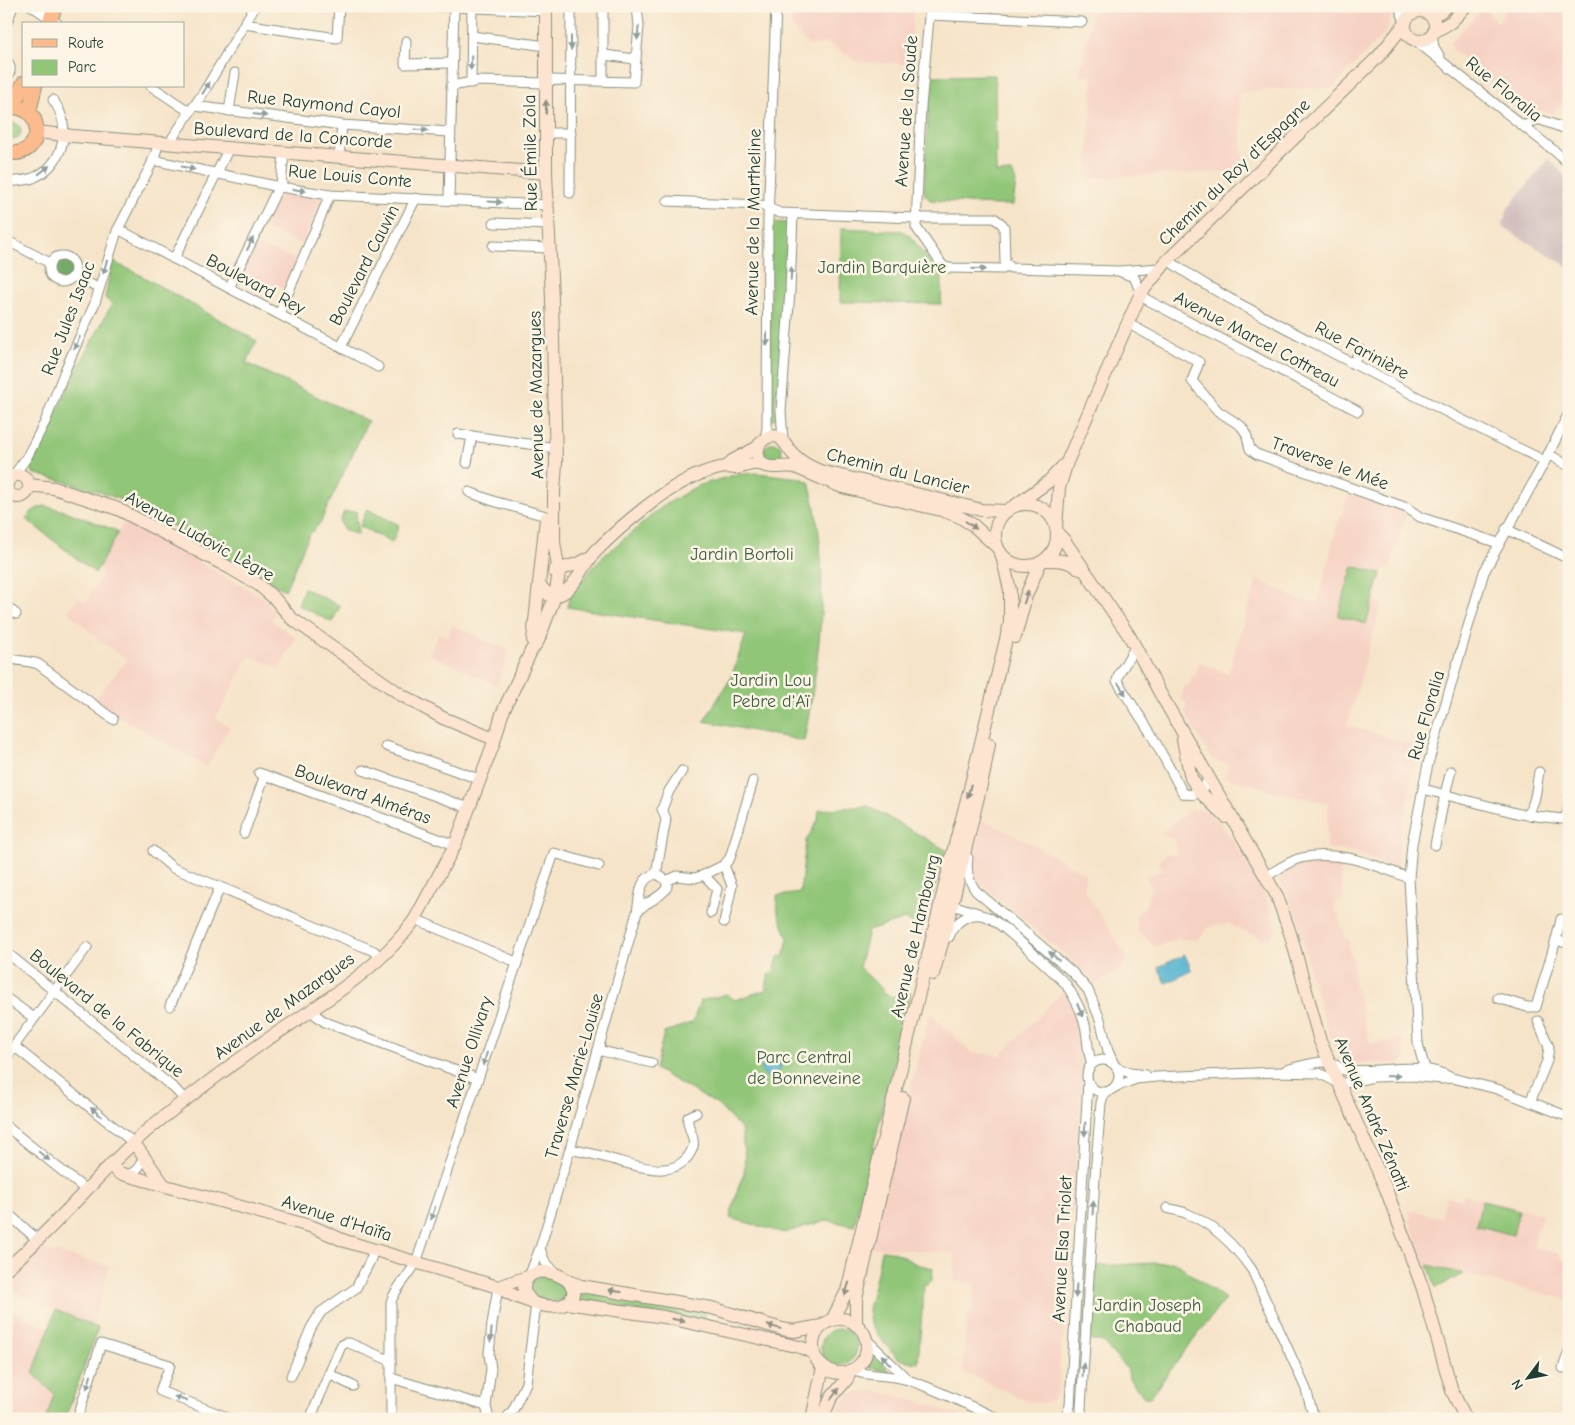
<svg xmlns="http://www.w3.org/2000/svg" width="1575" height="1425" viewBox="0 0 1575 1425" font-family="'Comic Neue',sans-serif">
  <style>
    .built { fill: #f6d2c4 }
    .industrial { fill: #d1bfbe }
    .green { fill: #91c678; stroke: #588256 }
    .forest { fill: #74ab68; stroke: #4a744e }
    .water { fill: #51b3d0; stroke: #387882 }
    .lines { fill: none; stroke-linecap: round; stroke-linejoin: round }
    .street-casing { stroke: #8a907e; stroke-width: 11 }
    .secondary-casing { stroke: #8a907e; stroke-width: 14 }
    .primary-casing { stroke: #8a907e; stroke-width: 16 }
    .street { stroke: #fff; stroke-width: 9 }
    .secondary { stroke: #fde4d1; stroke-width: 12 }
    .primary { stroke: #fbbb8d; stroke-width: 14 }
    .oneway { fill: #8f9e9a }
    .oneway2 { fill: #8e9082 }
    .labels { text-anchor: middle; stroke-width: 5; stroke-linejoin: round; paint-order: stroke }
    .street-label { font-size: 18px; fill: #1f3d34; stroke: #fcf5e5 }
    .park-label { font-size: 18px; fill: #3c5f45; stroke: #fcf5e5 }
  </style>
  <rect width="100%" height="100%" fill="#fcf5e5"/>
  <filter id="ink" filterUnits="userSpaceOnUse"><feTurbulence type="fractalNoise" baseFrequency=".02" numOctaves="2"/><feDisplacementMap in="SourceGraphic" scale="10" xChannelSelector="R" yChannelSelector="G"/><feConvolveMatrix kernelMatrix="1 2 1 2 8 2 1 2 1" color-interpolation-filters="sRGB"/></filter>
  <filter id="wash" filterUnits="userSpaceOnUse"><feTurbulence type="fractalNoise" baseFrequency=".0096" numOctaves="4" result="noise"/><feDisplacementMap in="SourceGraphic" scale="20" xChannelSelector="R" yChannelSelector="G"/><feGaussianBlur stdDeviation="1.12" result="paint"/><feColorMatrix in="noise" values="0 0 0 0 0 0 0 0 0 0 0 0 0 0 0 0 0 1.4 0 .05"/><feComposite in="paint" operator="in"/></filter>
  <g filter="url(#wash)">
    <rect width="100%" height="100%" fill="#f6e4c9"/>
    <g class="built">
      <path d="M791 6H914L909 64 858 62 828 43 808 45 791 26Z"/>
      <path d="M1094 6H1388L1391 17 1387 31 1332 88 1275 89 1239 93 1243 171 1087 178 1093 76H1079Z"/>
      <path d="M1509 6H1569V106L1563 102 1552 114 1523 105 1453 50 1450 43 1483 8 1498 22 1503 17 1502 14Z"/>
      <path d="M283 189 318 195 321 201 303 244 263 228Z"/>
      <path d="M256 244 297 260 285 289 271 283 269 287 250 277 251 274 243 270Z"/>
      <path d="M1350 491 1405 511V517L1391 567 1385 568 1383 570 1375 599 1381 605 1347 725 1419 747 1403 822 1395 868 1354 852 1326 848 1329 804 1280 793 1225 777 1228 764 1212 759 1185 714 1187 703 1181 700 1185 685 1189 686 1192 677H1195L1199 662 1228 674 1257 579 1296 598 1318 603 1336 529Z"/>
      <path d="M124 522 263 597 275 612 271 621 296 638 279 669 250 656 216 718 229 727 207 767 122 718 95 699 127 660 103 643 68 612 79 597 84 602 87 601 103 572 98 568Z"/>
      <path d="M453 625 509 651 497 685 429 654 439 633 448 637Z"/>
      <path d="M1192 809 1204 810 1222 825 1236 845 1262 888 1276 927V930L1271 938 1264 940 1229 924 1209 927 1197 940 1177 939 1155 947 1137 930 1136 915 1146 905 1151 887 1146 876 1164 869 1158 863 1166 854H1176V842L1162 832Z"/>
      <path d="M983 820 1028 842 1085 873 1084 890 1127 956 1125 963 1122 968 1094 985 1091 979 1070 959 980 884 974 875 973 870 975 854Z"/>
      <path d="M1330 860 1339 862 1344 899 1334 901 1336 913H1339L1341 927 1344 928 1345 939H1349L1350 954H1352L1354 981 1370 1044 1403 1038 1405 1058 1402 1063H1343L1332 1042 1310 975 1295 911 1288 894 1277 878 1281 872 1297 864Z"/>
      <path d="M1063 991 1071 1002 1079 1021 1082 1037 1080 1110 1064 1338 1062 1339 1058 1391 1053 1399 1044 1403 1027 1401 963 1372 967 1313 973 1312 975 1283 954 1281 955 1253 869 1247 930 1012 971 1053 1001 1055Z"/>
      <path d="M1464 1194 1542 1214 1533 1247 1559 1254 1562 1260 1569 1262V1300L1425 1265 1410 1221 1411 1218 1407 1209 1441 1218 1446 1196 1462 1200Z"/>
      <path d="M43 1249 109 1266 93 1326 6 1289V1281L25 1267Z"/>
      <path d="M6 1308 50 1330 33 1373 55 1394 46 1419H6Z"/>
      <path d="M861 1391 880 1392 922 1402 968 1419H833L844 1399 850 1394Z"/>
    </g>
    <path class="industrial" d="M1549 159 1569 180V267L1504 228 1503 223 1506 217 1507 209Z"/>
    <g class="green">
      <path d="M995 75 996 173 1012 172 1016 182 1013 205H992L930 200 925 195 924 191 930 76Z"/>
      <circle cx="13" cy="131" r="8"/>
      <path d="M771 222 788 223 785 314 782 364 775 403V419H770Z"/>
      <path d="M841 228 902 231 910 236 942 277 941 304 840 302Z"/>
      <path d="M113 259 119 265 133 271 257 341 246 363 368 421 320 523 309 535 285 590 196 542 177 528 126 502 98 491 33 473 31 465 57 412 72 379 112 304 105 298Z"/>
      <circle cx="773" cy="452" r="9"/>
      <path d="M757 473 800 478 809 482C832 566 820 657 804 741L704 721 731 678 746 634 567 607 570 595 600 559 663 506 697 486 734 475Z"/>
      <path d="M45 506 65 511 117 531V535L95 573 26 519C31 511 36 508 45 506Z"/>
      <path d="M367 509 399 525 392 543 360 526Z"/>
      <path d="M356 511 358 535 344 530 340 521 344 512Z"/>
      <path d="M1353 566 1381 574 1366 624 1338 616Z"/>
      <path d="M304 588 340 606 332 622 298 605Z"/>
      <path d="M868 806 946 850 925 924 917 926 905 919 868 931 859 967 890 997 911 992 854 1226 827 1220 784 1233 730 1218 739 1185 744 1174 745 1157 741 1129 718 1105 655 1069 664 1033 693 1022 700 1001 727 994 735 1000 765 990 769 974 774 972 778 957 784 956 788 938 778 913 777 896 800 893 806 841 818 820 819 810Z"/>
      <path d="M1482 1201 1519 1210 1513 1235 1476 1225Z"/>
      <path d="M881 1250C895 1250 904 1258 916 1264 921 1266 927 1266 933 1268L932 1280 927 1285H924L918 1363 899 1359 884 1343 870 1324 868 1309 877 1273Z"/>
      <path d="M1175 1262 1225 1299 1150 1397H1144L1129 1379 1128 1370 1101 1341H1091L1095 1266Z"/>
      <path d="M1428 1265 1463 1274 1436 1288Z"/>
      <path d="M541 1275 562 1281 568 1289 563 1300 548 1302 531 1296 529 1282Z"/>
      <path d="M577 1289 705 1310 703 1322 576 1301Z"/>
      <path d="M56 1310 98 1328 65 1419H46L54 1394 33 1373Z"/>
      <circle cx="839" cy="1347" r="18"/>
      <path d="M874 1354 892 1373 868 1367Z"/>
    </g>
    <circle class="forest" cx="62" cy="270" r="10"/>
    <g class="water">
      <path d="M1185 955 1192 971 1166 983 1158 967Z"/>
      <path d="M777 1061 781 1064 777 1080 772 1081 761 1071 762 1066Z"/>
    </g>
  </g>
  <g filter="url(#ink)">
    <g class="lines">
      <g class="street-casing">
        <g id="street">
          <path d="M32 6 58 24"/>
          <path d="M431 6 546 11"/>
          <path d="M603 6V81"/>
          <path d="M930 6 921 107 916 227 943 266 949 268 1003 269 1008 266"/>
          <path d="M1399 6 1405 22"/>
          <path d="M1408 6 1414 12"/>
          <path d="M929 15 1082 22"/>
          <path d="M244 24 337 38 339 6"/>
          <path d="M6 25 13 6"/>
          <path d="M1432 35 1434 47 1440 57"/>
          <path d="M472 36 546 46"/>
          <path d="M406 41 405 64 451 63"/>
          <path d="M1416 41 1557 153 1569 164"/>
          <path d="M604 55 635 59"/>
          <path d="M6 60C11 65 12 73 6 78"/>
          <path d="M471 83 472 6"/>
          <path d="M151 86 190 112"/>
          <path d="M451 86 478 81 546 83 551 80 634 82 639 26 637 6"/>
          <path d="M194 106 342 125 450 132"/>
          <path d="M229 111 235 73"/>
          <path d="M1524 126 1538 119 1569 130"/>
          <path d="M546 133H571"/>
          <path d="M170 144 173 137 205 90 255 6"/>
          <path d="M339 156 342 125"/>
          <path d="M153 160 280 187 330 195 548 205"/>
          <path d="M6 182C16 181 24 181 33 178 64 165 73 126 53 100"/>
          <path d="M570 193 571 6"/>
          <path d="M449 200 454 6"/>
          <path d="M667 201 761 205 780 213 916 218H994L1002 224 1004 227 1005 262 1011 268 1119 271 1160 268"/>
          <path d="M494 223 549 225"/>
          <path d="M118 229 378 367"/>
          <path d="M6 240 50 263"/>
          <path d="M493 246 550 248"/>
          <circle cx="62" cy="269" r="13"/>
          <path d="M174 259 229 148"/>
          <path d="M1168 260C1212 292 1262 315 1310 341 1388 382 1466 423 1545 461"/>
          <path d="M1121 272 1134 277 1141 293"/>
          <path d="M74 276 94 286"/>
          <path d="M229 288 276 192 281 186 284 152"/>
          <path d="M1140 296 1358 411"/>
          <path d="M279 314 330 195"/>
          <path d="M1127 323 1199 362 1192 381 1218 411 1241 426 1246 433 1250 449 1256 454 1407 508 1420 517 1498 543"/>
          <path d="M341 347 416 198"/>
          <path d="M1353 364 1360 350"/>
          <path d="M458 434 556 448"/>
          <path d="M765 439 767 428 768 220 776 6"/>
          <path d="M783 440 781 411 790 291 793 214"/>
          <path d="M1548 454 1569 466"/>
          <path d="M467 463 472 436"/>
          <path d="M14 475 27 457 45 422 66 368 95 303 117 231 151 165 157 149 156 143"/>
          <path d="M469 492 493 501 546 516"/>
          <path d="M6 501 12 495"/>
          <path d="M1506 529 1569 559"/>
          <path d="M6 606 16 614"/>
          <path d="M1136 646 1119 674 1117 681 1150 732 1183 793C1196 798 1206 790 1208 777"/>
          <path d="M6 657C17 662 27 660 38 664L113 719"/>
          <path d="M386 746 479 779"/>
          <path d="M363 770 469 808"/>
          <path d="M259 773 455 845"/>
          <path d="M1423 789 1520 814 1562 819C1570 815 1568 806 1569 798"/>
          <path d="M1526 815C1537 803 1536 787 1539 772"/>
          <path d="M244 833 265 775"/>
          <path d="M1435 845 1445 794 1451 771"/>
          <path d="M153 851 173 868 220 887"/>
          <path d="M968 858C966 871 968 880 976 891L1072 972 1088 990 1100 1019 1108 1051 1113 1062"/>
          <path d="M724 865 732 886 724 922"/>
          <path d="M656 874 666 819 662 809 669 791 682 771"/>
          <path d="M704 875 717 889 711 913"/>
          <path d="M1267 876C1277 870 1289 861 1301 858 1339 849 1374 865 1409 878"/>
          <path d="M666 881 677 876 695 878 704 875 724 865 730 858 753 781"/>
          <path d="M950 900 955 906 978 913"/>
          <path d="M415 919 516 962"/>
          <path d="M949 937C954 921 971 910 988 917 996 921 1004 928 1010 933 1029 949 1047 966 1065 983 1073 995 1082 1010 1085 1025 1088 1038 1087 1052 1092 1064"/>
          <path d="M1556 940 1561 919 1569 921"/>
          <path d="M6 952 175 1089 185 1100"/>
          <path d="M6 998 34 1018"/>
          <path d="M1498 998 1527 1007H1536L1556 940 1569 944"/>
          <path d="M170 1006 220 887 374 951 380 957"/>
          <path d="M312 1010 317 1016 325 1022 478 1079"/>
          <path d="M14 1046 134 1143"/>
          <path d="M598 1050 652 1063"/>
          <path d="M6 1059 14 1046 87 947"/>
          <circle cx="1103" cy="1076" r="16"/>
          <path d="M1118 1068 1130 1073 1145 1075"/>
          <path d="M1286 1070C1299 1067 1314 1061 1328 1062 1334 1062 1339 1069 1345 1070 1382 1074 1418 1059 1452 1078"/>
          <path d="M1426 1077C1426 1064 1419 1054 1418 1042L1409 878 1412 844 1428 764 1484 572 1545 461 1569 413"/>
          <path d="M1115 1087 1136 1079 1156 1077 1279 1072 1319 1073 1340 1084 1374 1077 1411 1076 1442 1079 1452 1078 1497 1089 1569 1117"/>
          <path d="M1530 1102 1547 1061 1549 1047 1538 1021"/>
          <path d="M6 1126 86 1190"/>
          <path d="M570 1149C584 1152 598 1155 611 1159 638 1166 680 1183 693 1147 696 1136 686 1128 688 1117L696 1113"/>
          <path d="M127 1175C137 1172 141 1166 143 1156"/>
          <path d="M1167 1208C1174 1210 1183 1211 1190 1215 1216 1226 1236 1247 1252 1270L1306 1389 1314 1419"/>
          <path d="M6 1212 38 1240"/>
          <path d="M540 1248 544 1260 556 1274"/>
          <path d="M530 1274 540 1248 570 1149 637 912C640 909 643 906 646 904 658 897 681 885 656 874 638 878 640 897 637 912"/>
          <path d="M865 1338 906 1378"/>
          <path d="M1563 1368 1569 1351"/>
          <path d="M851 1370C869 1377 889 1374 908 1380 939 1390 969 1406 999 1419"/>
          <path d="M329 1374 353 1386"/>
          <path d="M291 1376 311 1328 321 1312 356 1288 370 1261 374 1250"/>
          <path d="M391 1378 486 1406"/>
          <path d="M1065 1418 1070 1406 1088 1081"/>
          <path d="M77 1419 101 1344 170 1365 160 1391 224 1416 223 1419"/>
          <path d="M310 1419 341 1346 345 1343H349L391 1361"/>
          <path d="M391 1419V1302C396 1285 413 1274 418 1257 463 1123 508 988 554 853L599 866"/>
          <path d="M489 1419 486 1406 491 1369 489 1354 492 1324 498 1287"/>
          <path d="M506 1419 513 1410 526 1383 536 1304"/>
          <path d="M1082 1419 1081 1408 1096 1162 1101 1103 1103 1096 1108 1092"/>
        </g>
      </g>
      <g class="secondary-casing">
        <g id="secondary">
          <circle cx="1420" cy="26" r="15"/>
          <path d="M1430 15 1440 12 1447 6"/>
          <path d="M1434 32 1451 22 1466 6"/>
          <path d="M37 132 73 136 546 173"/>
          <path d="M728 466 732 461 758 447"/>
          <circle cx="18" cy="486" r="11"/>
          <path d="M29 485 54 488 118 509 230 568 259 585 275 599 291 618 403 696 443 718 494 739"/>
          <circle cx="1026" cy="535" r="31"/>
          <path d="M1016 505 1048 482 1064 465"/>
          <path d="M1056 527 1059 488 1067 462 1141 293 1166 262 1379 56 1404 25"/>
          <path d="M1057 533 1064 540 1130 637 1160 693 1277 896 1291 936 1320 1041 1386 1189 1423 1289 1452 1391 1466 1419"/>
          <path d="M997 547 973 525 958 516 941 510 842 487 795 467C783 464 763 474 758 456 757 453 758 448 759 445 761 441 764 439 768 437 783 432 785 447 794 455 801 462 810 467 820 471L966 506 981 510 1007 511"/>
          <path d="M1045 560C1060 560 1068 560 1080 569"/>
          <path d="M554 571 580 563 591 557"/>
          <path d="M540 586 549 595C571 601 584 563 596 551 622 525 666 487 700 474 708 471 717 468 726 467 730 467 733 468 737 468 750 465 754 461 766 466"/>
          <path d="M1015 637 1026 596 1040 563"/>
          <path d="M533 640 546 518"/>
          <path d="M1183 740 1191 778 1200 792 1226 817"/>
          <path d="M933 974 945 933 984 772 989 744"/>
          <path d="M134 1143 164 1185"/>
          <path d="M112 1165 119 1173 313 1227 345 1241 498 1287C509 1295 520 1298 533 1303 543 1306 557 1309 567 1303 595 1281 522 1251 524 1292L532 1302"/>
          <path d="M6 1269C60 1224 102 1167 156 1123 191 1095 228 1067 265 1041 316 1007 379 970 415 919L455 845 493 745 502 714 531 651 538 641 555 596 559 573 554 542V492L556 463 552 298 546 173V6"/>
          <path d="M570 1282 581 1286 712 1308 782 1329 794 1331 821 1326"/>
          <path d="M498 1287 527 1277"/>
          <path d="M566 1303 664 1317 800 1347 814 1353"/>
          <circle cx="840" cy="1346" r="27"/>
          <path d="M832 1320 847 1291 954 848 970 788 1010 623V590L1002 556"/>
          <path d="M856 1325V1299L903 1098"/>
          <path d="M812 1419 823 1367"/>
          <path d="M822 1419 831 1398 847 1379 851 1370"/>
        </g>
      </g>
      <g class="primary-casing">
        <g id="primary">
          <path d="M49 24 55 6"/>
          <path d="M12 107 24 83"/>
          <path d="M6 108C47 100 46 161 6 152"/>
          <path d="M29 112 35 86"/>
        </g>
      </g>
      <use href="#street" class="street"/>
      <use href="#secondary" class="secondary"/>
      <use href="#primary" class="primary"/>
    </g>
    <defs><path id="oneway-solid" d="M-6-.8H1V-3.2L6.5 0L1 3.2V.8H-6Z" transform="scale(1.25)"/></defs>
    <g class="oneway">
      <use href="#oneway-solid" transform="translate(638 33) rotate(96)"/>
      <use href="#oneway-solid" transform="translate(571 43) rotate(90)"/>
      <use href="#oneway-solid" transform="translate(471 63) rotate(92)"/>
      <use href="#oneway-solid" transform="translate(206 88) rotate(-58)"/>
      <use href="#oneway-solid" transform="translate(260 115) rotate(7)"/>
      <use href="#oneway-solid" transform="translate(421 130) rotate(3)"/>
      <use href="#oneway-solid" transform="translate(188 168) rotate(13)"/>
      <use href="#oneway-solid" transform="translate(44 170) rotate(-38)"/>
      <use href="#oneway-solid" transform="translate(299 190) rotate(9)"/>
      <use href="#oneway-solid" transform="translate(495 202) rotate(3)"/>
      <use href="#oneway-solid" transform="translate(250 244) rotate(-64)"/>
      <use href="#oneway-solid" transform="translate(105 267) rotate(106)"/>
      <use href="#oneway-solid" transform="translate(979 269) rotate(2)"/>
      <use href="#oneway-solid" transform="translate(791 274) rotate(-88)"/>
      <use href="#oneway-solid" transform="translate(767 339) rotate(90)"/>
      <use href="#oneway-solid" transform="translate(77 343) rotate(114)"/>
      <use href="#oneway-solid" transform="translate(1122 689) rotate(57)"/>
      <use href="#oneway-solid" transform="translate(1054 956) rotate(-139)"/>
      <use href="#oneway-solid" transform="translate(1080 1010) rotate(67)"/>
      <use href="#oneway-solid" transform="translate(485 1059) rotate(107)"/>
      <use href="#oneway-solid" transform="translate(1393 1076) rotate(-2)"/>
      <use href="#oneway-solid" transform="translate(96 1112) rotate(-141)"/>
      <use href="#oneway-solid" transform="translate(1085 1129) rotate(93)"/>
      <use href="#oneway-solid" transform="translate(44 1156) rotate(39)"/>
      <use href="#oneway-solid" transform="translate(1093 1208) rotate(-86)"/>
      <use href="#oneway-solid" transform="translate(433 1213) rotate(108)"/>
      <use href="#oneway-solid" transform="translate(1076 1291) rotate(94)"/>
      <use href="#oneway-solid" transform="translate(491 1335) rotate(95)"/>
      <use href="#oneway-solid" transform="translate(886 1360) rotate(-132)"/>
      <use href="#oneway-solid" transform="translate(1083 1370) rotate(-86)"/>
      <use href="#oneway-solid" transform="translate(89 1382) rotate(108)"/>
      <use href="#oneway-solid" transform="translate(181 1399) rotate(-159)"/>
    </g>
    <g class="oneway2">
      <use href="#oneway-solid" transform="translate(546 107) rotate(-90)"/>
      <use href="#oneway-solid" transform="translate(971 525) rotate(35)"/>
      <use href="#oneway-solid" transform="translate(1026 597) rotate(-72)"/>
      <use href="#oneway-solid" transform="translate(969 791) rotate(105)"/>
      <use href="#oneway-solid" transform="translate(847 1289) rotate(108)"/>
      <use href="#oneway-solid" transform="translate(615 1291) rotate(-171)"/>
      <use href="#oneway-solid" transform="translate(678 1320) rotate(11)"/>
      <use href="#oneway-solid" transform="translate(774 1327) rotate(-164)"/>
      <use href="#oneway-solid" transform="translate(835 1394) rotate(-53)"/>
    </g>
  </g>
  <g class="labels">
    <g class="street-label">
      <text transform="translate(1504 89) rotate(39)" y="6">Rue Floralia</text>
      <text transform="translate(324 104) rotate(6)" y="6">Rue Raymond Cayol</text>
      <text transform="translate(906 111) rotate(-86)" y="6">Avenue de la Soude</text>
      <text transform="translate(293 135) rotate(4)" y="6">Boulevard de la Concorde</text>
      <text transform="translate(530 153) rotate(-91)" y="6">Rue Émile Zola</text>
      <text transform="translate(1234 172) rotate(-44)" y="6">Chemin du Roy d'Espagne</text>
      <text transform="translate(350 176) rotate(5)" y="6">Rue Louis Conte</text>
      <text transform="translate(753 222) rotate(-89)" y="6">Avenue de la Martheline</text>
      <text transform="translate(364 265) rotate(-63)" y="6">Boulevard Cauvin</text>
      <text transform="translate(256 284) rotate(28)" y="6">Boulevard Rey</text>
      <text transform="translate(68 318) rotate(-69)" y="6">Rue Jules Isaac</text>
      <text transform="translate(1257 339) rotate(28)" y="6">Avenue Marcel Cottreau</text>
      <text transform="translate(1362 350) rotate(28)" y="6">Rue Farinière</text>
      <text transform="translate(536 395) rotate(-91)" y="6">Avenue de Mazargues</text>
      <text transform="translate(1330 463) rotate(20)" y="6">Traverse le Mée</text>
      <text transform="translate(898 471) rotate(14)" y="6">Chemin du Lancier</text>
      <text transform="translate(200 536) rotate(29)" y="6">Avenue Ludovic Lègre</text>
      <text transform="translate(1426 715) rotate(-74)" y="6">Rue Floralia</text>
      <text transform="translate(363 794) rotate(20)" y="6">Boulevard Alméras</text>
      <text transform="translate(915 936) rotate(-77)" y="6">Avenue de Hambourg</text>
      <text transform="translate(284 1006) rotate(-36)" y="6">Avenue de Mazargues</text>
      <text transform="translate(107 1013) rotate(39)" y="6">Boulevard de la Fabrique</text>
      <text transform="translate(469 1052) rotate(-72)" y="6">Avenue Ollivary</text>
      <text transform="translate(574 1076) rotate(-74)" y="6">Traverse Marie-Louise</text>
      <text transform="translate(1372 1114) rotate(67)" y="6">Avenue André Zénatti</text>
      <text transform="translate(337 1218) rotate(18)" y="6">Avenue d'Haïfa</text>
      <text transform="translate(1062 1249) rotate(-87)" y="6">Avenue Elsa Triolet</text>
    </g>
    <g class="park-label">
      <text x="882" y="273">Jardin Barquière</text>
      <text x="742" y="560">Jardin Bortoli</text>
      <text x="771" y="686">Jardin Lou<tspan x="771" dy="21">Pebre d'Aï</tspan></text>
      <text x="804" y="1063">Parc Central<tspan x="804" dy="21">de Bonneveine</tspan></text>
      <text x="1148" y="1311">Jardin Joseph<tspan x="1148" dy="21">Chabaud</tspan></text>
    </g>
  </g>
  <rect width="1575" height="1425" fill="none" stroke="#fcf5e5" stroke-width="25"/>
  <rect x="22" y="22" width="162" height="65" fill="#fcf5e5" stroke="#a4ab9e"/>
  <rect x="32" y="39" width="25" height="8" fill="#fbbb8d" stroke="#a4ab9e"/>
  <text x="68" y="48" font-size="15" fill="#1f3d34">Route</text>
  <rect x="32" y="60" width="25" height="15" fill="#91c678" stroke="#a4ab9e"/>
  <text x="68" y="72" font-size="15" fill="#1f3d34">Parc</text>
  <g transform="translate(1528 1378) rotate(238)" stroke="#fcf5e5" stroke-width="4" paint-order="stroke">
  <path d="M0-4L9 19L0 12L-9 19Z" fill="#1f3d34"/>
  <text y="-8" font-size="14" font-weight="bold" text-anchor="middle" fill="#1f3d34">N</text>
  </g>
</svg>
